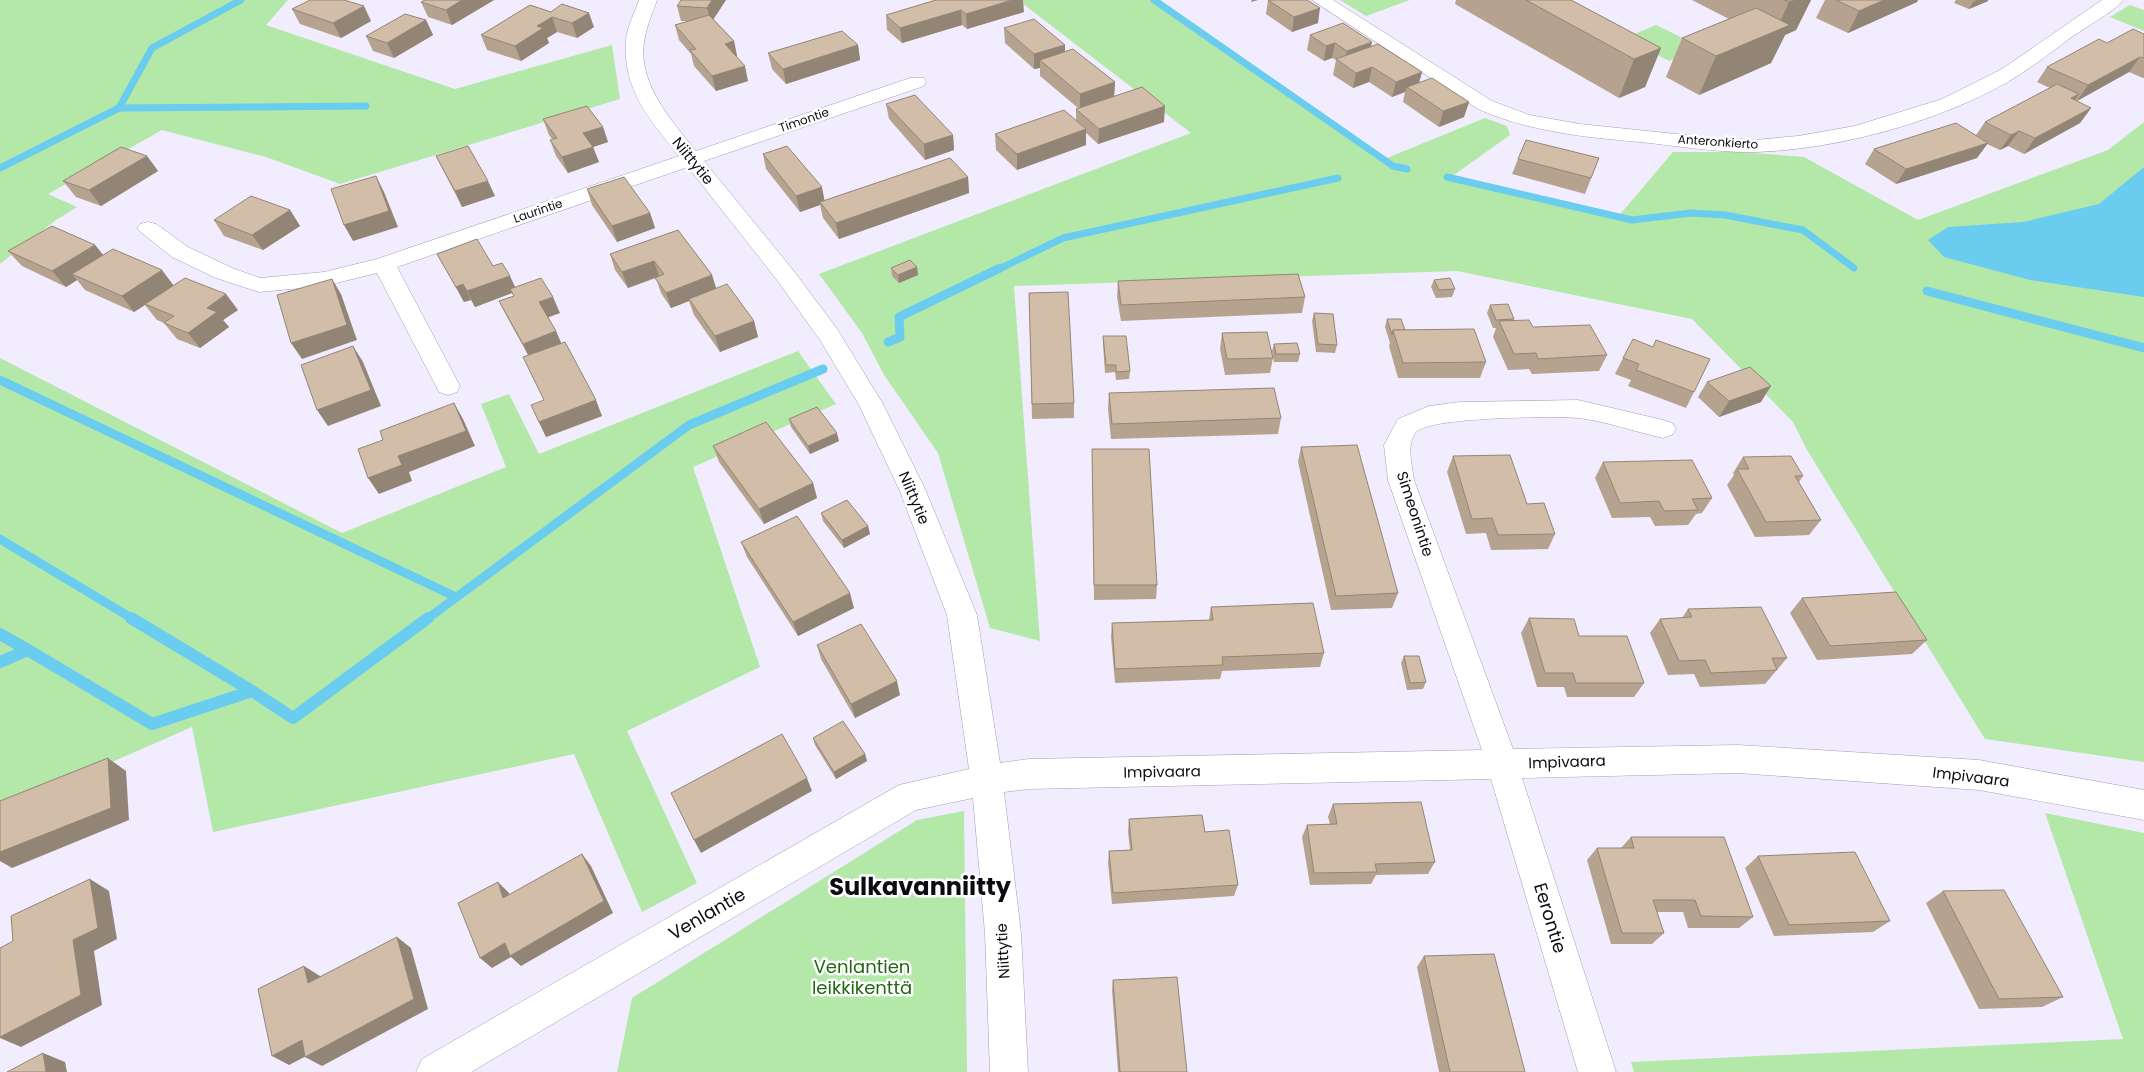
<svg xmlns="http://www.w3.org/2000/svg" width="2144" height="1072" viewBox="0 0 2144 1072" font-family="Poppins,sans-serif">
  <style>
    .green { fill: #b3e8a9 }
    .water { fill: #6accee }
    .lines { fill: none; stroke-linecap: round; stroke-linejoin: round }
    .stream-far2 { stroke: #6accee; stroke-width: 7 }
    .stream-far1 { stroke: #6accee; stroke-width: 9 }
    .stream { stroke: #6accee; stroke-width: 12 }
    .minor-casing { stroke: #a49db7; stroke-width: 1 }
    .minor { fill: #fff; fill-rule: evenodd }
    .wall { fill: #b5a390 }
    .shaded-wall { fill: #938576 }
    .building { fill: #d2bea8; stroke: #938576 }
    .labels { text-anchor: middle; stroke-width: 5; stroke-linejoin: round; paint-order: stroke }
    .far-street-label { font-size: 12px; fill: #0d0a13; stroke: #fff }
    .street-label { font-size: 15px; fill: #0d0a13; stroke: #fff }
    .near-street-label { font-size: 18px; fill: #0d0a13; stroke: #fff }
    .near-park-label { font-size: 18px; fill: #216611; stroke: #fff }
    .near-district-label { font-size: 24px; font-weight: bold; fill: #0d0a13; stroke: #fff }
  </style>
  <rect width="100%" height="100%" fill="#f1edfe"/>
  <g class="green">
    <path d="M0 0H288L266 25 455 89 612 45 620 99 340 184 266 157 162 130 48 194 77 207 56 220 0 264Z"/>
    <path d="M1018 0H1160L1387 158 1485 118 1507 126 1510 135 1454 175 1617 218 1673 152H1742L1804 157 1918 220 2108 150 2144 122V762L1985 739 1807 450 1793 422 1692 319 1457 271 1014 286 1040 641 990 628 938 453 884 375 862 333 819 274 1191 133Z"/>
    <path d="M1340 0H1410L1366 16Z"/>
    <path d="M2130 5 2144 10V31L2110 17Z"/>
    <path d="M1656 25 1701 47 1669 61 1625 38Z"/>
    <path d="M798 351 836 404 693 467 760 667 627 731 697 883 642 912 574 754 213 832 192 727 0 811V358L342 533 506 467 481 404 509 394 539 454Z"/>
    <path d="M964 811 967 1072H617L632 998 917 820Z"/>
    <path d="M2045 813 2144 833V1072H1634L1631 1062 2123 1039Z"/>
  </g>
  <path class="water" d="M2144 167V297L2030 280 1944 257 1928 240 1948 227 2023 222 2099 204Z"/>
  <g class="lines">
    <g class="stream-far2">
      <path d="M1154 0 1393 166 1407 169"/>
      <path d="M119 108 152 48 241 0"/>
      <path d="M0 168 119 108 366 106"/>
      <path d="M1447 177 1632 220 1691 213 1725 215 1803 230 1854 268"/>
      <path d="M997 270 1063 238 1338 178"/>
    </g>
    <g class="stream-far1">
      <path d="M1927 291 2144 348"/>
      <path d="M888 342 900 337 899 317 1000 268"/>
      <path d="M0 380 456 597"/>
      <path d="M0 539 133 619"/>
      <path d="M427 619 689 425 823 369"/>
    </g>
    <g class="stream">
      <path d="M131 618 252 691"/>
      <path d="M0 634 28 650"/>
      <path d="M0 662 28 650 152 724 252 691 293 718 428 618"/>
    </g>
    <g class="minor-casing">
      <g id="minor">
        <path d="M639 0H657C653 12 647 25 645 37 635 81 671 120 696 151L910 78H924L926 82 924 86 704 161 793 270 837 329 883 404 925 489 977 615 1000 763 1029 759 1482 750 1388 480 1384 445 1398 419 1429 406 1460 402 1578 400 1663 420 1672 423 1676 429 1672 435 1663 438C1635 432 1606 421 1578 418 1554 416 1429 417 1416 432 1406 445 1412 465 1414 480L1513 749 1738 745 1979 760 2144 790V820L1979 790 1738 773 1522 778 1616 1072H1578L1491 779 1029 789 1004 792 1021 933 1028 1072H990L985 933 973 798 916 810 471 1072H416L422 1059 899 785 969 769 947 615 899 489 859 405 820 340 777 280 688 167 397 267 460 386 457 392 448 395 439 392 436 386 377 273 324 286 259 292 216 278 172 257 137 229 140 224 148 222 156 224 188 247 232 268 260 278 324 272 377 259 679 156C651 121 622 90 626 40 627 27 635 12 639 0Z"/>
        <path d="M1312 0H1333L1492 101 1529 115 1580 124 1705 137 1755 140 1798 136 1855 126 1942 99 2002 69 2102 0H2123C2115 12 2078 31 2065 42 2046 56 2027 71 2006 83 1935 123 1837 149 1757 152 1718 153 1679 146 1640 142 1584 137 1530 132 1478 109Z"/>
      </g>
    </g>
    <use href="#minor" class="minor"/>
  </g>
  <g class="wall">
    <path d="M494 0 452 25 428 17 421 2Z"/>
    <path d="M726 0 713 19 734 41 737 56H736L748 81 716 91 694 66 691 54 679 40 675 25 688 21H681L677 6Z"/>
    <path d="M936 0 1024 12 967 29 962 25 902 43 887 30 886 15Z"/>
    <path d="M1268 0 1318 23 1292 32 1266 14Z"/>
    <path d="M1456 0H1571L1661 48 1645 87 1619 98 1455 4Z"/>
    <path d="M1692 0H1811L1796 30 1785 35 1771 63 1699 95 1666 77 1682 38 1729 19Z"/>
    <path d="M1825 0H1918L1917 2 1848 33 1816 18Z"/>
    <path d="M1956 0H1988V1L1969 9 1954 3Z"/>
    <path d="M530 5 594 27 577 38 557 32 547 38 549 43 521 61 487 50 481 35Z"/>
    <path d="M292 9 371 21 341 38 300 24Z"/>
    <path d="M426 20 433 35 394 58 373 51 366 36Z"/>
    <path d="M1004 28 1065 45V52L1115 82 1114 96 1164 122 1098 144 1086 133V145L1017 170 996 150 995 134 1076 121V109L1078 108 1040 76V68L1034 69 1005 43Z"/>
    <path d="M2144 34V78H2143L2129 72 2077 101 2075 100H2074L2091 108 2080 123 2024 154 2008 146 2000 150 1987 144 1977 158 1896 184 1865 164 1874 149 1976 135 1985 122 2050 88 2037 82 2047 67 2107 43Z"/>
    <path d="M1310 35 1371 47 1422 72 1419 82 1469 102 1464 117 1439 127 1403 102 1405 92 1392 97 1369 82 1353 88 1333 75 1336 60 1332 58 1324 61 1307 50Z"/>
    <path d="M858 45 860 60 786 84 772 69 768 53Z"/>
    <path d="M886 104 953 135 954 150 925 160 889 119Z"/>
    <path d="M543 119 603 127 608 142 593 147 599 162 568 173 556 156 550 140H553L549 135Z"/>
    <path d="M763 154 824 201 968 177 969 193 839 239 823 218 820 205 800 212 766 169Z"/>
    <path d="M147 156 158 171 101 206 76 197 63 181Z"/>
    <path d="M436 156 495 196 462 207Z"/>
    <path d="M1599 158 1585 194 1512 174 1518 159Z"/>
    <path d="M587 189 650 213 655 228 617 242 592 205Z"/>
    <path d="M290 210 300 226 263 250 224 236 214 220Z"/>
    <path d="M678 230 712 275 716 289 754 321 758 337 720 352 694 315 689 301 671 308 661 293 656 278 628 288 615 270 610 254Z"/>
    <path d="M95 245 103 255 173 285 238 310 223 320 229 327 200 348 177 339 164 323 157 320 145 305 134 312 85 290 77 280 66 287 22 266 8 251Z"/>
    <path d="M437 254 493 266 515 287 560 313 548 317 561 344 602 416 546 437 539 422 544 400 528 355 507 317 499 301 514 296 512 293 475 307 471 300 464 302Z"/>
    <path d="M917 267 918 275 899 283 892 276 891 268Z"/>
    <path d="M1434 280 1455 289 1452 297 1436 298 1431 287Z"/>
    <path d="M1118 281 1305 297 1302 313 1121 321 1117 297Z"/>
    <path d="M1029 293 1074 403V418L1032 419Z"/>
    <path d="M1490 305 1514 319V321L1607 355 1599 371 1532 374 1529 369 1508 370 1493 337 1496 328H1493L1487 313Z"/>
    <path d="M1314 313 1337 345 1335 353 1316 352 1312 321Z"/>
    <path d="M1387 319 1405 330 1486 362 1480 378H1398L1389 346 1390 343 1385 327Z"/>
    <path d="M1222 333 1273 358 1270 373 1225 375 1220 349Z"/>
    <path d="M1103 336 1130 371 1129 379 1116 380 1115 372 1105 373 1103 344Z"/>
    <path d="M1274 344 1300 354 1298 362H1274L1272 351Z"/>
    <path d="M1653 347 1694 392 1686 408 1628 386 1631 380 1615 374 1623 358Z"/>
    <path d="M1707 382 1761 402 1719 417 1698 397Z"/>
    <path d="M1109 393 1281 418 1278 434 1111 439 1108 409Z"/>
    <path d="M789 419 839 441 810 454 791 427Z"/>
    <path d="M713 446 813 483 817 498 764 524 719 462Z"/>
    <path d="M1301 447 1398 593 1392 608 1331 610 1298 462Z"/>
    <path d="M1092 449 1157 585 1156 599 1094 600Z"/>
    <path d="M1453 456 1527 504 1555 534 1548 549 1491 550 1486 533 1466 534 1447 472Z"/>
    <path d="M1743 457 1803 476 1799 482 1821 520 1809 535 1755 537 1727 485 1734 475 1733 473Z"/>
    <path d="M1603 462 1712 498 1702 513 1696 514 1688 525 1655 526 1650 517 1612 518 1595 478Z"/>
    <path d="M821 513 868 526 870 534 844 548 823 521Z"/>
    <path d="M741 542 854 608 798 636 747 557Z"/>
    <path d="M1802 598 1927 640 1912 654 1817 660 1790 613Z"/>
    <path d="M1211 607 1324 653 1320 667 1222 671 1220 679 1115 683 1111 637 1112 623 1209 620Z"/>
    <path d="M1688 609 1787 658 1765 684 1700 687 1694 674 1668 675 1650 633 1660 619 1682 618Z"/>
    <path d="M1529 618 1579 636 1644 683 1634 697H1567L1564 687H1537L1521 633Z"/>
    <path d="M817 645 900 695 855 718 821 659Z"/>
    <path d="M1404 656 1426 682 1423 689 1407 690 1401 663Z"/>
    <path d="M813 738 865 754 867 761 836 779 815 745Z"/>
    <path d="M1333 804 1435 862 1428 874 1376 875 1371 884 1310 885 1302 837 1307 825 1330 824 1328 817Z"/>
    <path d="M1129 819 1205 832 1238 885 1234 896 1112 904 1108 863 1109 851 1130 850 1128 832Z"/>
    <path d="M1631 837 1753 917 1739 928H1688L1683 912H1657L1664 933 1652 944H1611L1587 860 1597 848H1621Z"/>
    <path d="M1758 856 1890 921 1873 932 1774 936 1745 868Z"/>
    <path d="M1943 891 2063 997 2042 1007 1979 1009 1926 903Z"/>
    <path d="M1424 956 1525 1072H1439L1417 967Z"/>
    <path d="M1113 980 1187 1072H1118L1112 990Z"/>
  </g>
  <g class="shaded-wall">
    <path d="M462 0H494L452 25 446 10Z"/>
    <path d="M712 0H726L711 23 707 8Z"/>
    <path d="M1012 0H1023L1024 12 967 29 966 14Z"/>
    <path d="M1252 0H1258L1251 2Z"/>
    <path d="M1796 0H1811L1796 30 1785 35 1771 63 1699 95 1716 56 1776 31 1789 2Z"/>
    <path d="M1884 0H1918L1917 2 1848 33 1859 11Z"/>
    <path d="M1977 0H1988V1L1969 9 1973 2Z"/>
    <path d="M364 6 371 21 341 38 333 23Z"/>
    <path d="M1320 8 1318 23 1292 32 1294 17Z"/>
    <path d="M961 10 962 25 902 43 900 28Z"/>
    <path d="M589 13 594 27 577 38 572 23Z"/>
    <path d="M552 17 557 32 547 38 549 43 521 61 515 46 537 26Z"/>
    <path d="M426 20 433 35 394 58 387 43Z"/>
    <path d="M734 41 737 56 728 59 725 44Z"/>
    <path d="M1372 42 1369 57 1344 65 1347 51Z"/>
    <path d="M1335 43 1332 58 1324 61 1326 46Z"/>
    <path d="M858 45 860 60 786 84 783 69Z"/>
    <path d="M1065 45V60H1040V68L1034 69V54Z"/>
    <path d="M1661 48 1645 87 1619 98 1634 59Z"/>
    <path d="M2140 57 2129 72 2077 101 2088 85Z"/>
    <path d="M745 66 748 81 716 91 712 76Z"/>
    <path d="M1372 67 1369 82 1353 88 1356 73Z"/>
    <path d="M1422 72 1418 87H1407L1405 92 1392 97 1396 82Z"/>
    <path d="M1115 82 1114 98 1080 110V94Z"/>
    <path d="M2079 94 2068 110 2071 98Z"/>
    <path d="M1469 102 1464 117 1439 127 1443 111Z"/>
    <path d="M1165 106 1164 122 1098 144 1099 129Z"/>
    <path d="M2091 108 2080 123 2024 154 2035 138Z"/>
    <path d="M603 127 608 142 593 147 599 162 568 173 562 157 583 133Z"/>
    <path d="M1086 129V145L1017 170V154Z"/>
    <path d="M2019 131 2008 146 2000 150 2011 135Z"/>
    <path d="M953 135 954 150 925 160 924 144Z"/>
    <path d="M1988 143 1977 158 1896 184 1906 169Z"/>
    <path d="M147 156 158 171 101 206 89 190Z"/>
    <path d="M376 176 384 192 398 227 353 241 344 225Z"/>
    <path d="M968 177 969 193 839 239 836 223Z"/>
    <path d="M488 181 495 196 462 207 455 191Z"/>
    <path d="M822 187 825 203 820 202V205L800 212 796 196Z"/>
    <path d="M290 210 300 226 263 250 252 235Z"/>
    <path d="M650 213 655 228 617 242 612 226Z"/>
    <path d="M95 245 108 261 72 274 77 280 66 287 52 271Z"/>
    <path d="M654 261 659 276 628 288 622 272Z"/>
    <path d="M917 267 918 275 899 283 898 275Z"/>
    <path d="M162 270 174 286 134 312 122 296Z"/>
    <path d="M712 275 717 291 689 299V301L671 308 666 293Z"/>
    <path d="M510 276 517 291 475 307 467 291Z"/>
    <path d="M332 279 341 294 357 340 302 359 291 343Z"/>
    <path d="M463 284 471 300 464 302 456 287Z"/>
    <path d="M226 294 238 310 223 320 229 327 200 348 188 333 207 308Z"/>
    <path d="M553 297 560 313 546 318 539 302Z"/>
    <path d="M754 321 758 337 720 352 715 336Z"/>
    <path d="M556 331 563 347 530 359 523 344Z"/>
    <path d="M353 346 363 362 381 406 328 426 317 410Z"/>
    <path d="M1771 386 1761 402 1719 417 1729 401Z"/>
    <path d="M596 400 602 416 546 437 539 422Z"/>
    <path d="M454 403 463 419 475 446 409 472 412 481 379 494 368 478 398 456Z"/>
    <path d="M837 433 839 441 810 454 808 446Z"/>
    <path d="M813 483 817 498 764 524 759 509Z"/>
    <path d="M868 526 870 534 844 548 842 540Z"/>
    <path d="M850 593 854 608 798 636 793 622Z"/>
    <path d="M897 681 900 695 855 718 851 704Z"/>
    <path d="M865 754 867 761 836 779 834 772Z"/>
    <path d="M108 758 126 771 129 820 12 868 0 861V852Z"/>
    <path d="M807 778 812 791 701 853 694 840Z"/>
    <path d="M582 854 591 866 613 913 521 966 511 957 492 968 480 958Z"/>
    <path d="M90 879 109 891 117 939 94 951 102 1005 21 1047 0 1038V1037L73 940Z"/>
    <path d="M498 882 509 893 515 909 503 898Z"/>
    <path d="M397 937 411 948 428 1009 322 1066 305 1057Z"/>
    <path d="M304 966 320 976 324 993 308 983Z"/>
    <path d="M302 1040 318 1050 289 1065 272 1056Z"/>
    <path d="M43 1053 65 1062 67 1072H46Z"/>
  </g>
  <g class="building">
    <path d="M310 0H344L364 6 333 23 292 9Z"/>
    <path d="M425 0H462L446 10 421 2Z"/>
    <path d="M681 0H712L707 8 677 6Z"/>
    <path d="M936 0H1012L966 14 961 10 900 28 886 15Z"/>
    <path d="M1268 0H1307L1320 8 1294 17Z"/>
    <path d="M1526 0H1571L1661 48 1634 59Z"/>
    <path d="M1784 0H1796L1789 2Z"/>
    <path d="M1836 0H1884L1859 11Z"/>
    <path d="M562 4 589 13 572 23 552 17 537 26 543 28 515 46 481 35 530 5 551 12Z"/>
    <path d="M1756 8 1790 25 1716 56 1682 38Z"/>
    <path d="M405 14 426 20 387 43 366 36Z"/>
    <path d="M709 15 734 41 725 44 745 66 712 76 690 50 696 49 675 25Z"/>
    <path d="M1034 19 1065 45 1034 54 1004 28Z"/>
    <path d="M1343 23 1372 42 1347 51 1335 43 1326 46 1310 35Z"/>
    <path d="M2133 29 2144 34V58L2140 57 2088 85 2047 67 2099 39 2107 43Z"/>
    <path d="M842 31 858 45 783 69 768 53Z"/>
    <path d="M1378 44 1422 72 1396 82 1372 67 1356 73 1336 59Z"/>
    <path d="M1073 49 1115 82 1080 94 1040 60Z"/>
    <path d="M1432 78 1469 102 1443 111 1407 87Z"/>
    <path d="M2057 84 2079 94 2071 98 2091 108 2035 138 2019 131 2011 135 1985 122Z"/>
    <path d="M1142 87 1165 106 1099 129 1076 109Z"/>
    <path d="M915 95 953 135 924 144 886 104Z"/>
    <path d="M587 106 603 127 583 133 593 147 562 157 550 140 557 138 543 119Z"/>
    <path d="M1064 110 1086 129 1017 154 995 134Z"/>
    <path d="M1956 123 1988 143 1906 169 1874 149Z"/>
    <path d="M1526 140 1599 158 1591 178 1518 159Z"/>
    <path d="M468 146 488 181 455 191 436 156Z"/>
    <path d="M787 146 822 187 796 196 763 154Z"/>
    <path d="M121 147 147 156 89 190 63 181Z"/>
    <path d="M950 158 968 177 836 223 820 202Z"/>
    <path d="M376 176 389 211 344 225 331 189Z"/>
    <path d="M624 177 650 213 612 226 587 189Z"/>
    <path d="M251 196 290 210 252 235 214 220Z"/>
    <path d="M52 226 95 245 52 271 8 251Z"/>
    <path d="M678 230 712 275 666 293 655 278 664 274 654 261 622 272 610 254Z"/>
    <path d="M477 239 493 266 502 263 510 276 467 291 463 284 456 287 437 254Z"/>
    <path d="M113 249 162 270 122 296 72 274Z"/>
    <path d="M910 260 917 267 898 275 891 268Z"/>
    <path d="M1298 274 1305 297 1121 305 1118 281Z"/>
    <path d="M185 278 226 294 207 308 217 312 188 333 164 323 174 316 145 304Z"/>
    <path d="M541 278 553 297 539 302 556 331 523 344 499 301 514 296 510 289Z"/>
    <path d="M1450 278 1455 289 1439 290 1434 280Z"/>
    <path d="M332 279 347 325 291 343 277 295Z"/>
    <path d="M727 284 754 321 715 336 689 299Z"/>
    <path d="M1068 292 1074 403 1032 404 1029 293Z"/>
    <path d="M1508 304 1514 319 1496 320 1490 305Z"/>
    <path d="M1314 313 1333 314 1337 345 1318 344Z"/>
    <path d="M1387 319H1401L1405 330H1393L1392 335Z"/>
    <path d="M1529 320 1533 327 1590 325 1607 355 1538 359 1536 353 1514 354 1499 321Z"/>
    <path d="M1474 329 1486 362 1403 363 1393 330Z"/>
    <path d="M1267 332 1273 358 1227 359 1222 333Z"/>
    <path d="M1103 336H1126L1130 371 1116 372V365H1106Z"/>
    <path d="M1633 339 1653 347 1656 340 1710 359 1694 392 1636 370 1639 364 1623 358Z"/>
    <path d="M565 342 596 400 539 422 531 405 544 400 523 357Z"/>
    <path d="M1297 343 1300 354H1276L1274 344Z"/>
    <path d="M353 346 371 390 317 410 301 365Z"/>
    <path d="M1750 367 1771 386 1729 401 1707 382Z"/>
    <path d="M1274 388 1281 418 1112 424 1109 393Z"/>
    <path d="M454 403 466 431 398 456 402 465 368 478 358 449 383 440 380 431Z"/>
    <path d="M817 407 837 433 808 446 789 419Z"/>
    <path d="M766 422 813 483 759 509 713 446Z"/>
    <path d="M1357 445 1398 593 1336 596 1301 447Z"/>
    <path d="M1092 449H1149L1157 585H1094Z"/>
    <path d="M1510 455 1527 504 1544 503 1555 534 1498 535 1492 518 1472 519 1453 456Z"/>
    <path d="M1791 456 1803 476H1795L1821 520 1766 522 1737 469H1749L1743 457Z"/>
    <path d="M1692 460 1712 498 1692 499 1698 510 1664 511 1659 501 1620 503 1603 462Z"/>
    <path d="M847 500 868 526 842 540 821 513Z"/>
    <path d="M797 516 850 593 793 622 741 542Z"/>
    <path d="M1896 592 1927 640 1830 646 1802 598Z"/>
    <path d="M1313 603 1324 653 1222 657 1223 665 1115 669 1112 623 1213 620 1211 607Z"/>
    <path d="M1761 607 1787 658H1772L1777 670 1711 673 1705 660 1679 661 1660 619 1692 617 1688 609Z"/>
    <path d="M1529 618 1574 619 1579 636H1627L1644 683H1576L1573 673H1545Z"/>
    <path d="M861 624 897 681 851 704 817 645Z"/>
    <path d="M1404 656H1419L1426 682 1410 683Z"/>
    <path d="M843 721 865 754 834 772 813 738Z"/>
    <path d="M782 734 807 778 694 840 671 793Z"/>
    <path d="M108 758 111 808 0 852V801Z"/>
    <path d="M1421 802 1435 862 1375 864 1377 872 1314 873 1307 825 1337 824 1333 804Z"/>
    <path d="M1202 815 1205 832 1229 830 1238 885 1113 893 1109 851 1132 850 1129 819Z"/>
    <path d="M1631 837H1724L1753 917 1701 916 1695 900H1653L1664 933H1622L1597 848H1634Z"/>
    <path d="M1855 852 1890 921 1789 925 1758 856Z"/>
    <path d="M582 854 604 901 510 956 505 943 480 958 458 903 498 882 503 898Z"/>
    <path d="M90 879 98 928 73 940 81 995 0 1037V948L13 941 11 916Z"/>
    <path d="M2004 890 2063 997 1999 999 1943 891Z"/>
    <path d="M397 937 414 999 305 1057 302 1040 272 1056 258 989 304 966 308 983Z"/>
    <path d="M1494 954 1525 1072H1450L1424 956Z"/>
    <path d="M1177 977 1187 1072H1120L1113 980Z"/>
    <path d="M43 1053 46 1072H7Z"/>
  </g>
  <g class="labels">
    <g class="far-street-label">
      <text transform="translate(804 120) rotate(-19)" y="4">Timontie</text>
      <text transform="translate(1718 142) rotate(4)" y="4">Anteronkierto</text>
      <text transform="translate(538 211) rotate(-19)" y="4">Laurintie</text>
    </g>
    <g class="street-label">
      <text transform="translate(693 161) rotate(51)" y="5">Niittytie</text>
      <text transform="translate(914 498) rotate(67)" y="5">Niittytie</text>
      <text transform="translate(1415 514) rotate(72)" y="5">Simeonintie</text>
      <text transform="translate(1567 762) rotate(-2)" y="5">Impivaara</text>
      <text transform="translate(1162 772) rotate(-1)" y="5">Impivaara</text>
      <text transform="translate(1971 777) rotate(7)" y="5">Impivaara</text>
      <text transform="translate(1003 951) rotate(-93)" y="5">Niittytie</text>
    </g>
    <g class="near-street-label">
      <text transform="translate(707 914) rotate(-30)" y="6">Venlantie</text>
      <text transform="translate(1550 918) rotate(73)" y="6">Eerontie</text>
    </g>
    <g class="near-park-label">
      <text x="862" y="973">Venlantien<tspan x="862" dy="21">leikkikenttä</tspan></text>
    </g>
    <g class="near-district-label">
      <text x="920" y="895">Sulkavanniitty</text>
    </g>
  </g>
</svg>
